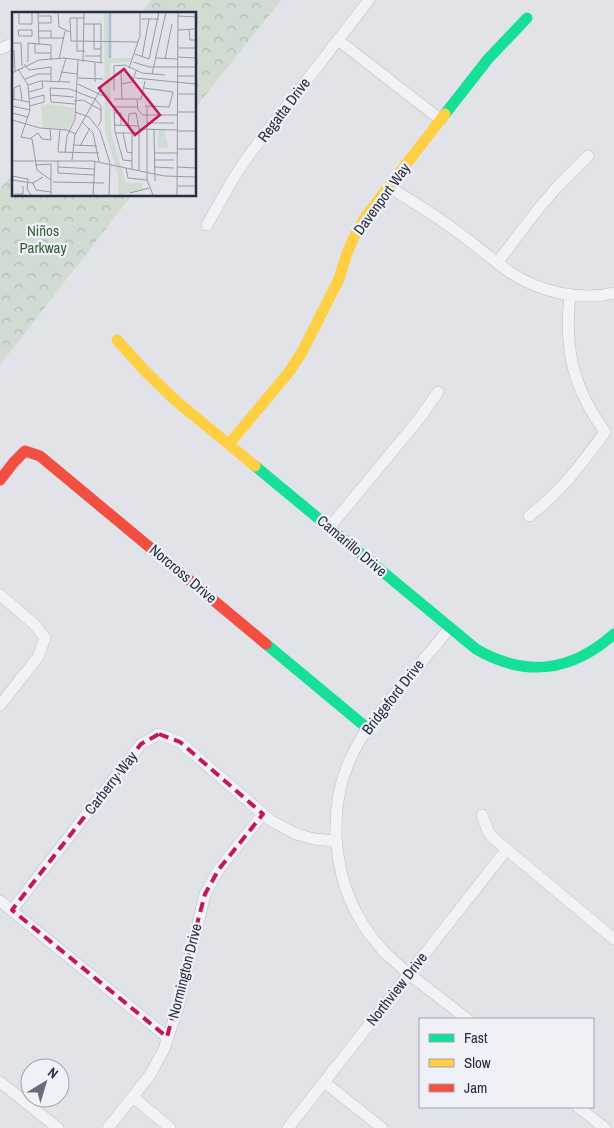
<svg xmlns="http://www.w3.org/2000/svg" width="614" height="1128" viewBox="0 0 614 1128" font-family="'Archivo Narrow',sans-serif">
  <style>
    .park { fill: url(#park-crowns) }
    .lines { fill: none; stroke-linecap: round; stroke-linejoin: round }
    .street-casing { stroke: #c0c1c6; stroke-width: 12 }
    .street { stroke: #f2f2f4; stroke-width: 11 }
    .fast { stroke: #16e098; stroke-width: 11 }
    .slow { stroke: #ffcf43; stroke-width: 11 }
    .jam { stroke: #f24e42; stroke-width: 11 }
    .marked { fill: none; stroke: #c2185b; stroke-width: 4; stroke-dasharray: 10 6; stroke-linejoin: round }
    .labels { text-anchor: middle; stroke-width: 4.5; stroke-linejoin: round; paint-order: stroke }
    .street-label { font-size: 15px; fill: #272d43; stroke: #eff1f7 }
    .park-label { font-size: 15px; fill: #355f33; stroke: #eff1f7 }
    .inset-river { fill: none; stroke: #aebbd5; stroke-width: 2.5 }
    .inset-road { fill: none; stroke: #979aa6; stroke-width: 1 }
    .view { fill: #c2185b; fill-opacity: 0.15; stroke: #c2185b; stroke-width: 2.5 }
    .inset-edge { fill: none; stroke: #272d43; stroke-width: 2.5 }
  </style>
  <defs>
    <pattern id="park-crowns" width="20" height="18" patternUnits="userSpaceOnUse" patternTransform="scale(1.25)"><rect width="20" height="18" fill="#d0dbd2"/><path d="M2 6a3 3 0 1 1 6 0M12 15a3 3 0 1 1 6 0" fill="none" stroke="#b3bcb6"/></pattern>
  </defs>
  <rect width="100%" height="100%" fill="#e2e3e8"/>
  <g class="park">
    <path d="M151 0H281L195 108V14H141Z"/>
    <path d="M14 172V195H132L0 365V189Z"/>
  </g>
  <g class="lines">
    <g class="street-casing">
      <g id="street">
        <path d="M338 40 441 120"/>
        <path d="M0 49 14 43"/>
        <path d="M389 187C412 201 435 215 456 231 475 244 492 260 511 273 540 292 580 301 614 293"/>
        <path d="M207 225 233 179 249 155 369 0"/>
        <path d="M497 263 539 208 558 186 588 156"/>
        <path d="M529 516C561 492 582 463 605 432 573 388 564 349 570 295"/>
        <path d="M329 528 419 419 438 392"/>
        <path d="M0 595 34 624 45 638 38 657 0 705"/>
        <path d="M450 628C433 648 416 669 399 689 385 706 371 722 360 740 321 805 331 890 379 946 392 961 407 972 422 984 437 996 452 1007 467 1019"/>
        <path d="M482 815 488 831 493 838 614 939"/>
        <path d="M0 901 167 1037"/>
        <path d="M12 910 141 744 159 734 180 742 270 820 296 834 314 839 336 841"/>
        <path d="M0 1082 58 1128"/>
        <path d="M324 1082 382 1128"/>
        <path d="M133 1097 170 1128"/>
        <path d="M578 1107 605 1128"/>
        <path d="M108 1128 150 1075 164 1049 178 1007 205 894 219 869 263 814"/>
        <path d="M288 1128 507 849"/>
      </g>
    </g>
    <use href="#street" class="street"/>
    <g class="fast">
      <path d="M445 114 488 59 527 18"/>
      <path d="M255 466 476 649C526 678 571 672 614 634"/>
      <path d="M266 644 367 728"/>
    </g>
    <g class="slow">
      <path d="M117 340 145 371 175 400 255 466"/>
      <path d="M229 444 289 372 302 352 339 279 347 253 354 237 366 216 445 114"/>
    </g>
    <path class="jam" d="M0 480 14 462 25 451 40 456 266 644"/>
  </g>
  <path class="marked" d="M159 734 180 742 263 814 219 869 205 894 167 1037 12 910 141 744Z"/>
  <g class="labels">
    <g class="street-label">
      <text transform="translate(284 110) rotate(-53)" y="5">Regatta Drive</text>
      <text transform="translate(382 199) rotate(-54)" y="5">Davenport Way</text>
      <text transform="translate(352 546) rotate(40)" y="5">Camarillo Drive</text>
      <text transform="translate(183 574) rotate(40)" y="5">Norcross Drive</text>
      <text transform="translate(393 697) rotate(-52)" y="5">Bridgeford Drive</text>
      <text transform="translate(111 783) rotate(-52)" y="5">Carberry Way</text>
      <text transform="translate(185 971) rotate(-76)" y="5">Normington Drive</text>
      <text transform="translate(397 989) rotate(-52)" y="5">Northview Drive</text>
    </g>
    <g class="park-label">
      <text x="43" y="236">Niños<tspan x="43" dy="17">Parkway</tspan></text>
    </g>
  </g>
  <g transform="translate(12 12)">
    <rect width="184" height="184" fill="#e2e3e8"/>
    <path d="M92 0H98V46H121L120 50 98 51 99 121 114 171H130L131 177 110 183H106V163L93 120ZM36 92 62 96 61 109 56 117 31 116 29 95Z" fill="#d0dbd2"/>
    <path d="M146 118H152L156 136H146Z" fill="#d0dbd2"/>
    <path class="inset-river" d="M98 0V46"/>
    <path class="inset-road" d="M7 0V12H20V0M26 0 27 33M46 0 47 15 58 20M27 4H39V11H27M166 4 184 5M65 6V39H73M72 6H58L59 29 126 30M129 7H147M72 12H89V51M82 12V37H89M177 17 178 28H184M6 18H20V24H7ZM166 18 184 17M27 19H39V26M27 26H52M0 31H9L10 54M23 32V41H39M166 36H184M2 38 3 59M123 42 137 47 147 0M73 44H89M130 45 137 7M165 45 184 46M144 46 165 47M47 47 53 19M153 47 160 12M16 50V31L39 33V48M71 50 72 0M121 50 137 55H184M83 51V70M12 52 17 58 39 55V70M117 56 128 24V0M6 57 16 73 18 98 9 125 20 127 25 158 39 168M49 60 66 62M109 60 110 87M0 61 27 48 52 46 91 51M140 62 154 0M165 64H184M66 66 91 67M123 66 184 72M13 67 26 62H39M47 70 54 46M66 72 91 84M109 72 120 70 124 59M16 73 29 69 58 70M132 76 161 80 157 95 133 94M102 79V54L113 53 130 61 153 63M17 80 31 76 30 69M165 82H184M38 83 62 85M1 87 17 90M2 87V76L8 73 10 88M17 87 32 83V90L18 94M102 87H129L133 69M125 88 126 98 131 103H165M62 89 71 88 89 98M63 92 39 90 38 76 58 77 83 87 89 94V109L86 114M0 94 18 98M135 95V168L141 183M63 100 77 105 88 119 98 151 97 183M165 100H184M0 101 16 105M102 101H109V113M124 101 127 116V159M0 108 28 116 55 118 64 122M70 110 81 121 87 150M135 111H162M102 113 127 114M116 114 117 102 124 101M48 117 46 140 87 141M127 117 165 118M142 118 143 169M165 119H184M103 121H127M111 121 115 140 120 141M19 126 26 121 30 127 39 128 38 117M61 133 85 134M68 134 78 116M165 137H184M53 141 55 124 63 107 66 48M142 141H165M46 148V161L82 163M60 148 63 123 90 75M142 148H162M0 149H81L152 164 184 165M120 149 111 148 103 120 102 95H125M23 153 39 152V183M46 155 82 157M142 155 162 156M165 155 184 156M114 156 116 166 135 168M120 157V121M0 164 16 167 15 177 19 183M0 168 21 171 31 165M41 170 92 171M21 171 24 178 39 180M165 174H184M118 181 137 176M3 182H11V174M81 183 83 149M165 183 166 0"/>
    <path class="view" d="M112 57 148 103 123 123 87 76Z"/>
    <rect width="184" height="184" class="inset-edge"/>
  </g>
  <rect x="419" y="1018" width="175" height="90" fill="#eff1f7" stroke="#9fa3af"/>
  <rect x="429" y="1034" width="25" height="8" fill="#16e098" stroke="#9fa3af"/>
  <text x="464" y="1043" font-size="15" fill="#272d43">Fast</text>
  <rect x="429" y="1059" width="25" height="8" fill="#ffcf43" stroke="#9fa3af"/>
  <text x="464" y="1068" font-size="15" fill="#272d43">Slow</text>
  <rect x="429" y="1084" width="25" height="8" fill="#f24e42" stroke="#9fa3af"/>
  <text x="464" y="1093" font-size="15" fill="#272d43">Jam</text>
  <g transform="translate(45 1083) rotate(38)"><circle r="24" fill="#eff1f7" stroke="#9fa3af"/>
  <path d="M0-4L9 19L0 12L-9 19Z" fill="#686d7d"/>
  <text y="-8" font-size="14" font-weight="bold" text-anchor="middle" fill="#272d43">N</text>
  </g>
</svg>
